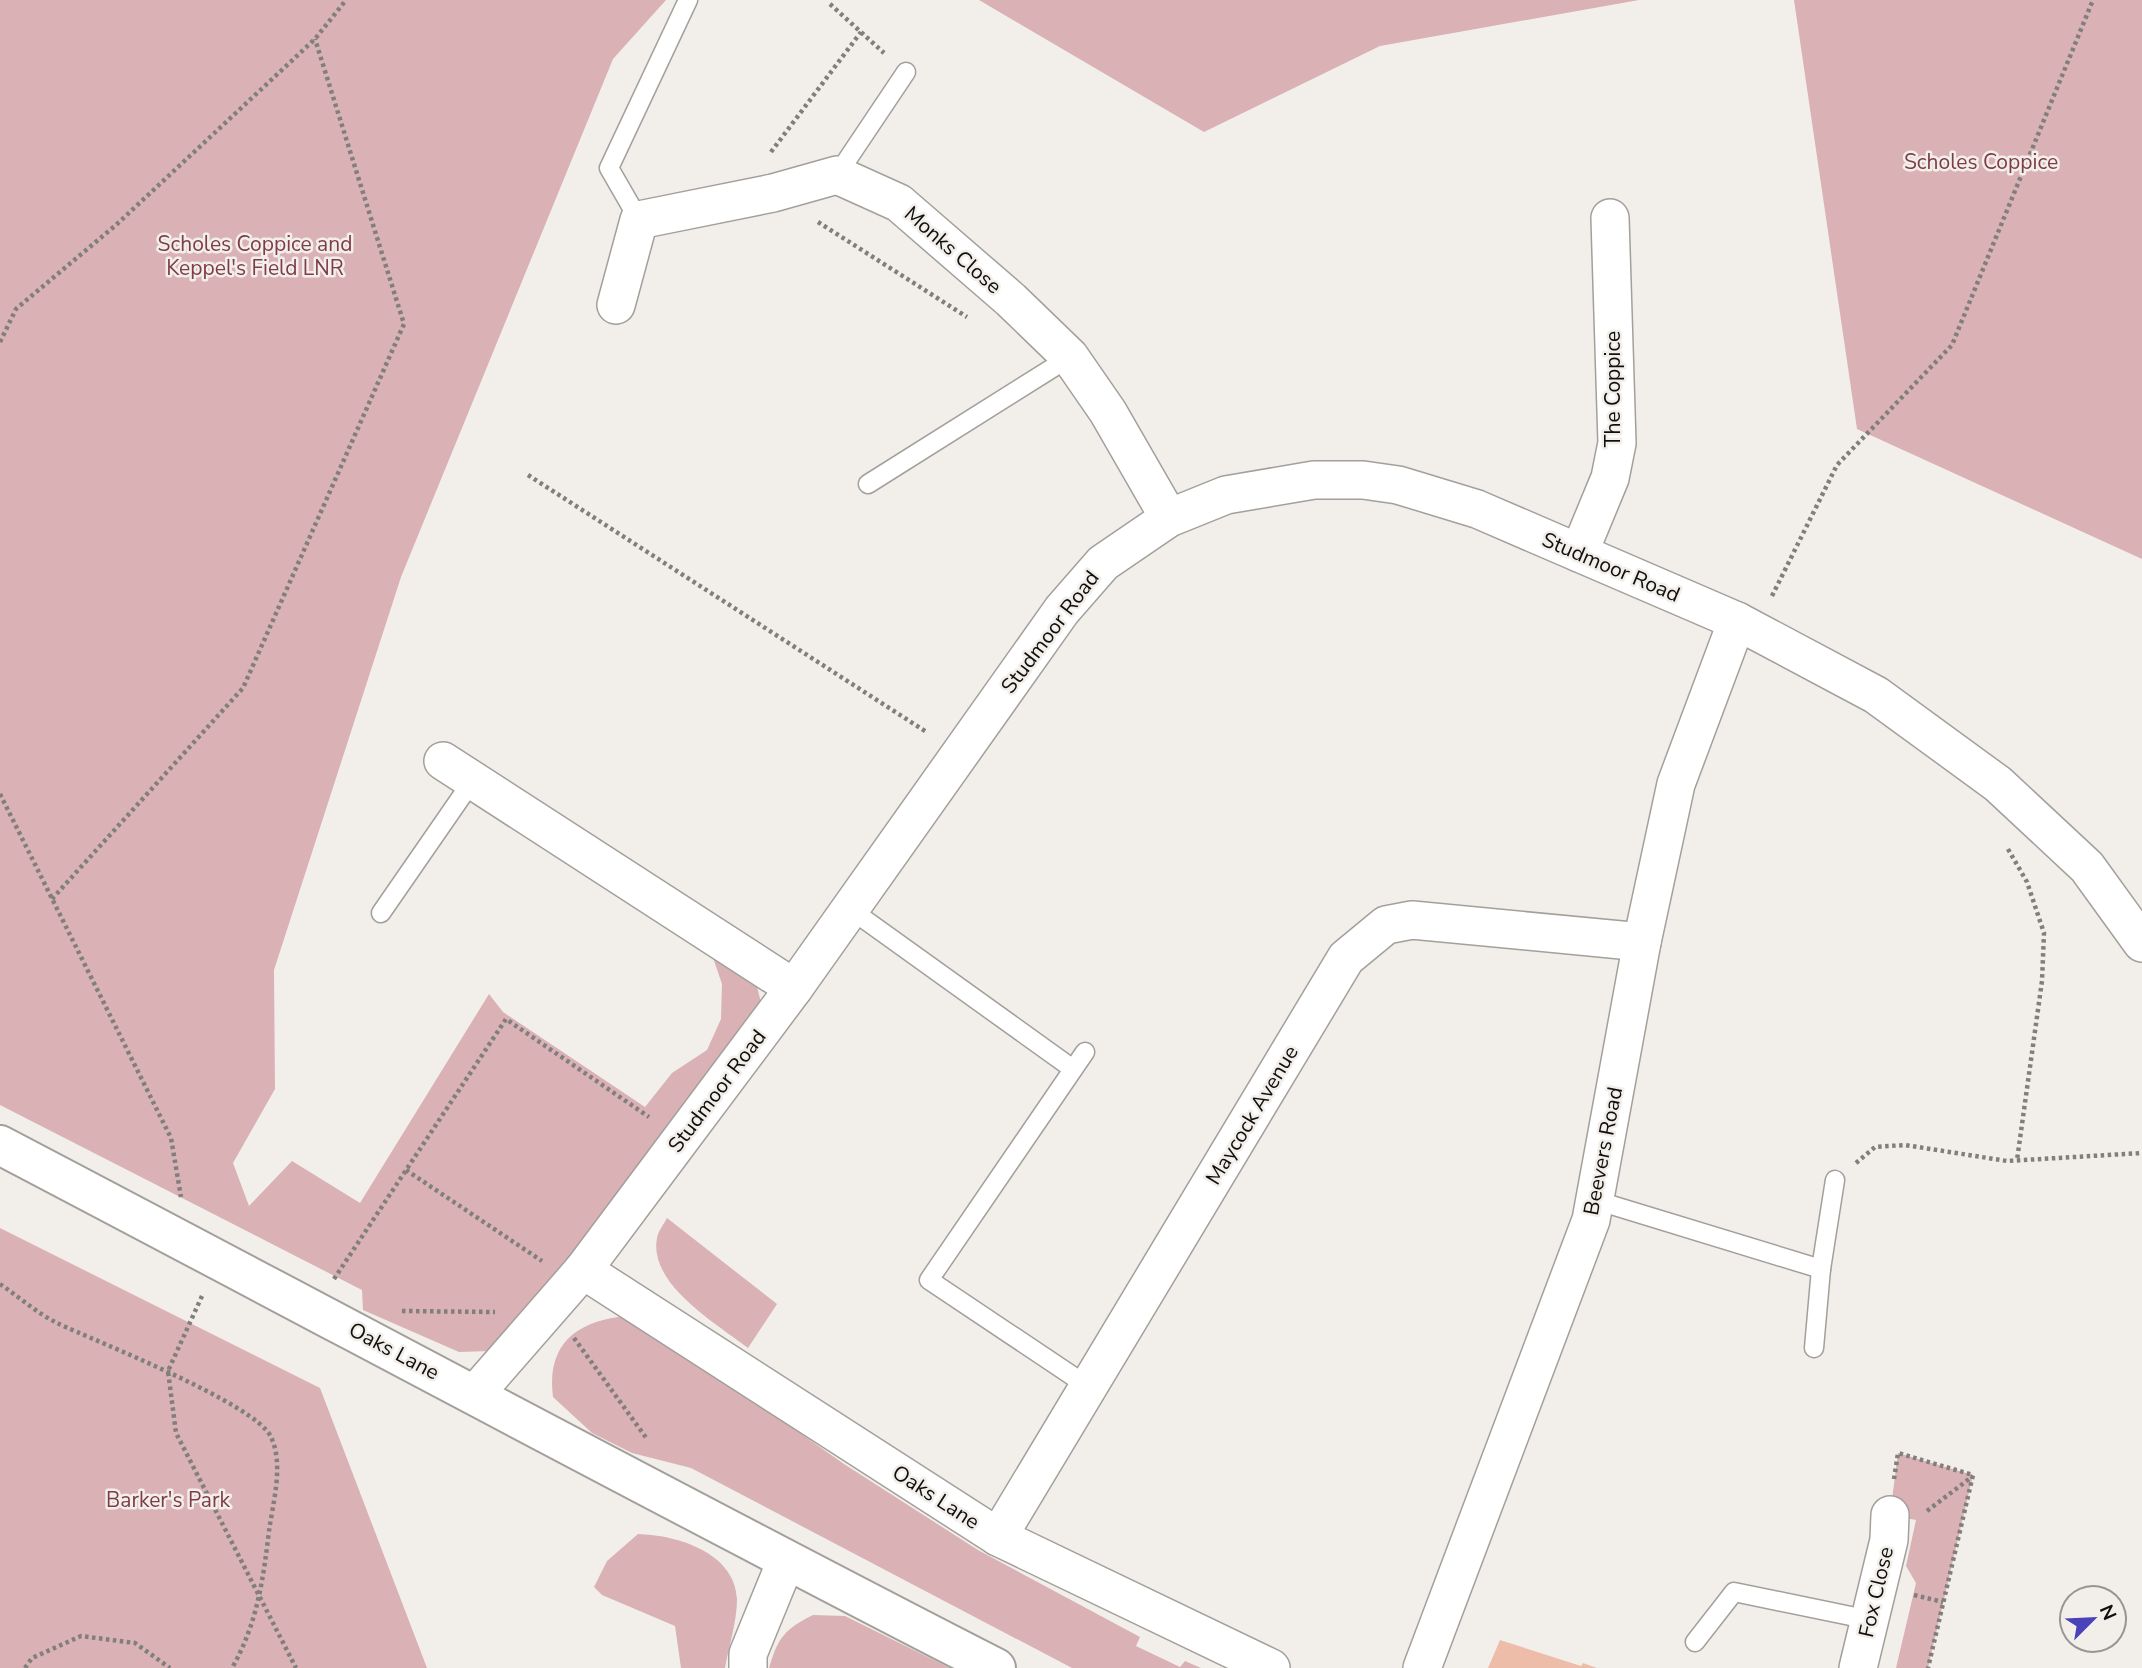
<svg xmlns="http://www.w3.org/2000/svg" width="2142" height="1668" viewBox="0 0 2142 1668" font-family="'Nunito Sans',sans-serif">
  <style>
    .green { fill: #dab1b5 }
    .building { fill: #eebda9 }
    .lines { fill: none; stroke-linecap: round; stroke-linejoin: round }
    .lane-casing { stroke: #a3a09c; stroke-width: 21 }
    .street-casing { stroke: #a3a09c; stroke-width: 40 }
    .secondary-casing { stroke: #a3a09c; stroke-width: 42 }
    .path { stroke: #817f7c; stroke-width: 4.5; stroke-dasharray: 3.5 3.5; stroke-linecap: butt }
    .lane { stroke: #fff; stroke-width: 18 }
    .street { stroke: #fff; stroke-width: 37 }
    .secondary { stroke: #fff; stroke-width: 38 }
    .labels { text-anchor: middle; stroke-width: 5; stroke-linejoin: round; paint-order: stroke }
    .park-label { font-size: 21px; fill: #7f3c46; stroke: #f2efeb }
    .street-label { font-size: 21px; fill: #100f0d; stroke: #f2efeb }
  </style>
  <rect width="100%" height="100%" fill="#f2efeb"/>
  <g class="green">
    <path d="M0 0H666L613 59 401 577 274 970 275 1089 233 1163 249 1206 292 1161 360 1203 489 994 503 1012 645 1107 672 1073 707 1050 721 1019 722 984 711 952 756 982 761 1003 561 1274 490 1351 459 1352 363 1310 362 1290 0 1105Z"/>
    <path d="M979 0H1639L1380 46 1204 132Z"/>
    <path d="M1794 0H2142V559L1857 429Z"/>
    <path d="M667 1218 777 1304 748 1348C717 1324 648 1284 657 1238 658 1231 664 1224 667 1218Z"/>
    <path d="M0 1228 320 1388 427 1668H0Z"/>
    <path d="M628 1316 647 1325 844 1464 978 1550 1140 1637 1136 1646 1180 1667 1185 1661 1201 1668H1072L691 1468 632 1453 592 1433 553 1397C546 1343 578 1320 628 1316Z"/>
    <path d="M1898 1453 1973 1475 1928 1668H1896L1916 1583 1906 1566 1916 1520 1890 1515Z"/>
    <path d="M638 1534C676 1535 735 1552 737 1599 737 1621 729 1646 725 1668H681L675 1626 602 1595 594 1587 607 1561Z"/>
    <path d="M813 1615 845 1616 950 1668H769C778 1637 785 1629 813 1615Z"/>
  </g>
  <path class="building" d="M1500 1640 1581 1666 1583 1663 1597 1668H1488Z"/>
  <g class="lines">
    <g class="lane-casing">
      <g id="lane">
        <path d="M837 175 906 72"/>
        <path d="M639 220 609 168 688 0"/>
        <path d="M868 484 1070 357"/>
        <path d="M850 909 1073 1069"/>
        <path d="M381 913 473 780"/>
        <path d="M1085 1052 929 1280 1089 1387"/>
        <path d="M1595 1200 1821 1269 1835 1180"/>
        <path d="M1814 1348 1821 1269"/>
        <path d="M1695 1642 1734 1592 1870 1620"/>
      </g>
    </g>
    <g class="street-casing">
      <g id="street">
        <path d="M616 305 639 220 773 193 837 175 899 203 1011 300 1070 357 1108 412 1169 518"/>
        <path d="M1579 553 1610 478 1617 443 1610 218"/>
        <path d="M443 761 794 988"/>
        <path d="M583 1270 998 1537 1271 1668"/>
        <path d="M475 1394 583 1270 681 1139 794 988 1062 610 1103 563 1169 518 1226 495 1314 480H1363L1398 485 1477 509 1737 621 1876 695 1998 784 2087 867 2142 943"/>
        <path d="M998 1537 1346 958 1386 925 1412 920 1642 942"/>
        <path d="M748 1668V1654L786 1561"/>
        <path d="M1422 1668 1591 1220 1642 942 1676 784 1737 621"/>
        <path d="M1858 1668 1889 1540 1890 1515"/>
      </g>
    </g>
    <g class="secondary-casing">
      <path id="secondary" d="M0 1145C332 1319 662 1497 996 1668"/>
    </g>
    <g class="path">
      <path d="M830 4 884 53"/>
      <path d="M771 152 861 32"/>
      <path d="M818 222 967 317"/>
      <path d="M0 342 16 309 116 225 315 39 346 0"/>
      <path d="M528 475 928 733"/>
      <path d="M1772 596 1837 465 1952 345 2093 0"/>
      <path d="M0 794 171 1138 181 1197"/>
      <path d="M2008 849 2027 882 2044 933 2042 981 2017 1160"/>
      <path d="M52 899 243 688 404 324 315 39"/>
      <path d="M1856 1163 1875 1147 1905 1145 2007 1161 2142 1153"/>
      <path d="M406 1170 542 1261"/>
      <path d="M334 1279 506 1019 649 1117"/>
      <path d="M0 1284C19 1297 37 1313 57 1323 97 1342 255 1403 271 1437 284 1465 273 1502 269 1531 263 1581 257 1624 232 1668"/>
      <path d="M202 1296 168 1371 176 1433 296 1668"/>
      <path d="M402 1311 495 1312"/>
      <path d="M574 1338 647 1439"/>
      <path d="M1894 1479 1898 1453 1973 1475 1928 1668"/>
      <path d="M1927 1511 1973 1476"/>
      <path d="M1914 1595 1943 1602"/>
      <path d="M25 1668 32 1658 81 1636 135 1643 170 1668"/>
    </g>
    <use href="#lane" class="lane"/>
    <use href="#street" class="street"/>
    <use href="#secondary" class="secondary"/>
  </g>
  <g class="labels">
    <g class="park-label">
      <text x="1981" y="169">Scholes Coppice</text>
      <text x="255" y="251">Scholes Coppice and<tspan x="255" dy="24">Keppel's Field LNR</tspan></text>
      <text x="168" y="1507">Barker's Park</text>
    </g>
    <g class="street-label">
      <text transform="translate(953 250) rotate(41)" y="7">Monks Close</text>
      <text transform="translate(1613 389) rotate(-90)" y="7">The Coppice</text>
      <text transform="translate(1611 567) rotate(23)" y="7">Studmoor Road</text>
      <text transform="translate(1050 632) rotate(-53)" y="7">Studmoor Road</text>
      <text transform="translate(717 1091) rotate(-53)" y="7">Studmoor Road</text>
      <text transform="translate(1252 1115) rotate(-59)" y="7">Maycock Avenue</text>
      <text transform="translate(1603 1151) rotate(-79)" y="7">Beevers Road</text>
      <text transform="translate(394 1351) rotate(28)" y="7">Oaks Lane</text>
      <text transform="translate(936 1497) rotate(33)" y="7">Oaks Lane</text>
      <text transform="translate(1876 1592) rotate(-77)" y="7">Fox Close</text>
    </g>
  </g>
  <g transform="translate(2093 1619) rotate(66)"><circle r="33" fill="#f2efeb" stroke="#989592" stroke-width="2"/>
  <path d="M0-5L12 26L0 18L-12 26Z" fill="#4a42b8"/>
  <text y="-10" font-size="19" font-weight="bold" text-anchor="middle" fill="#100f0d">N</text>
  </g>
</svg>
